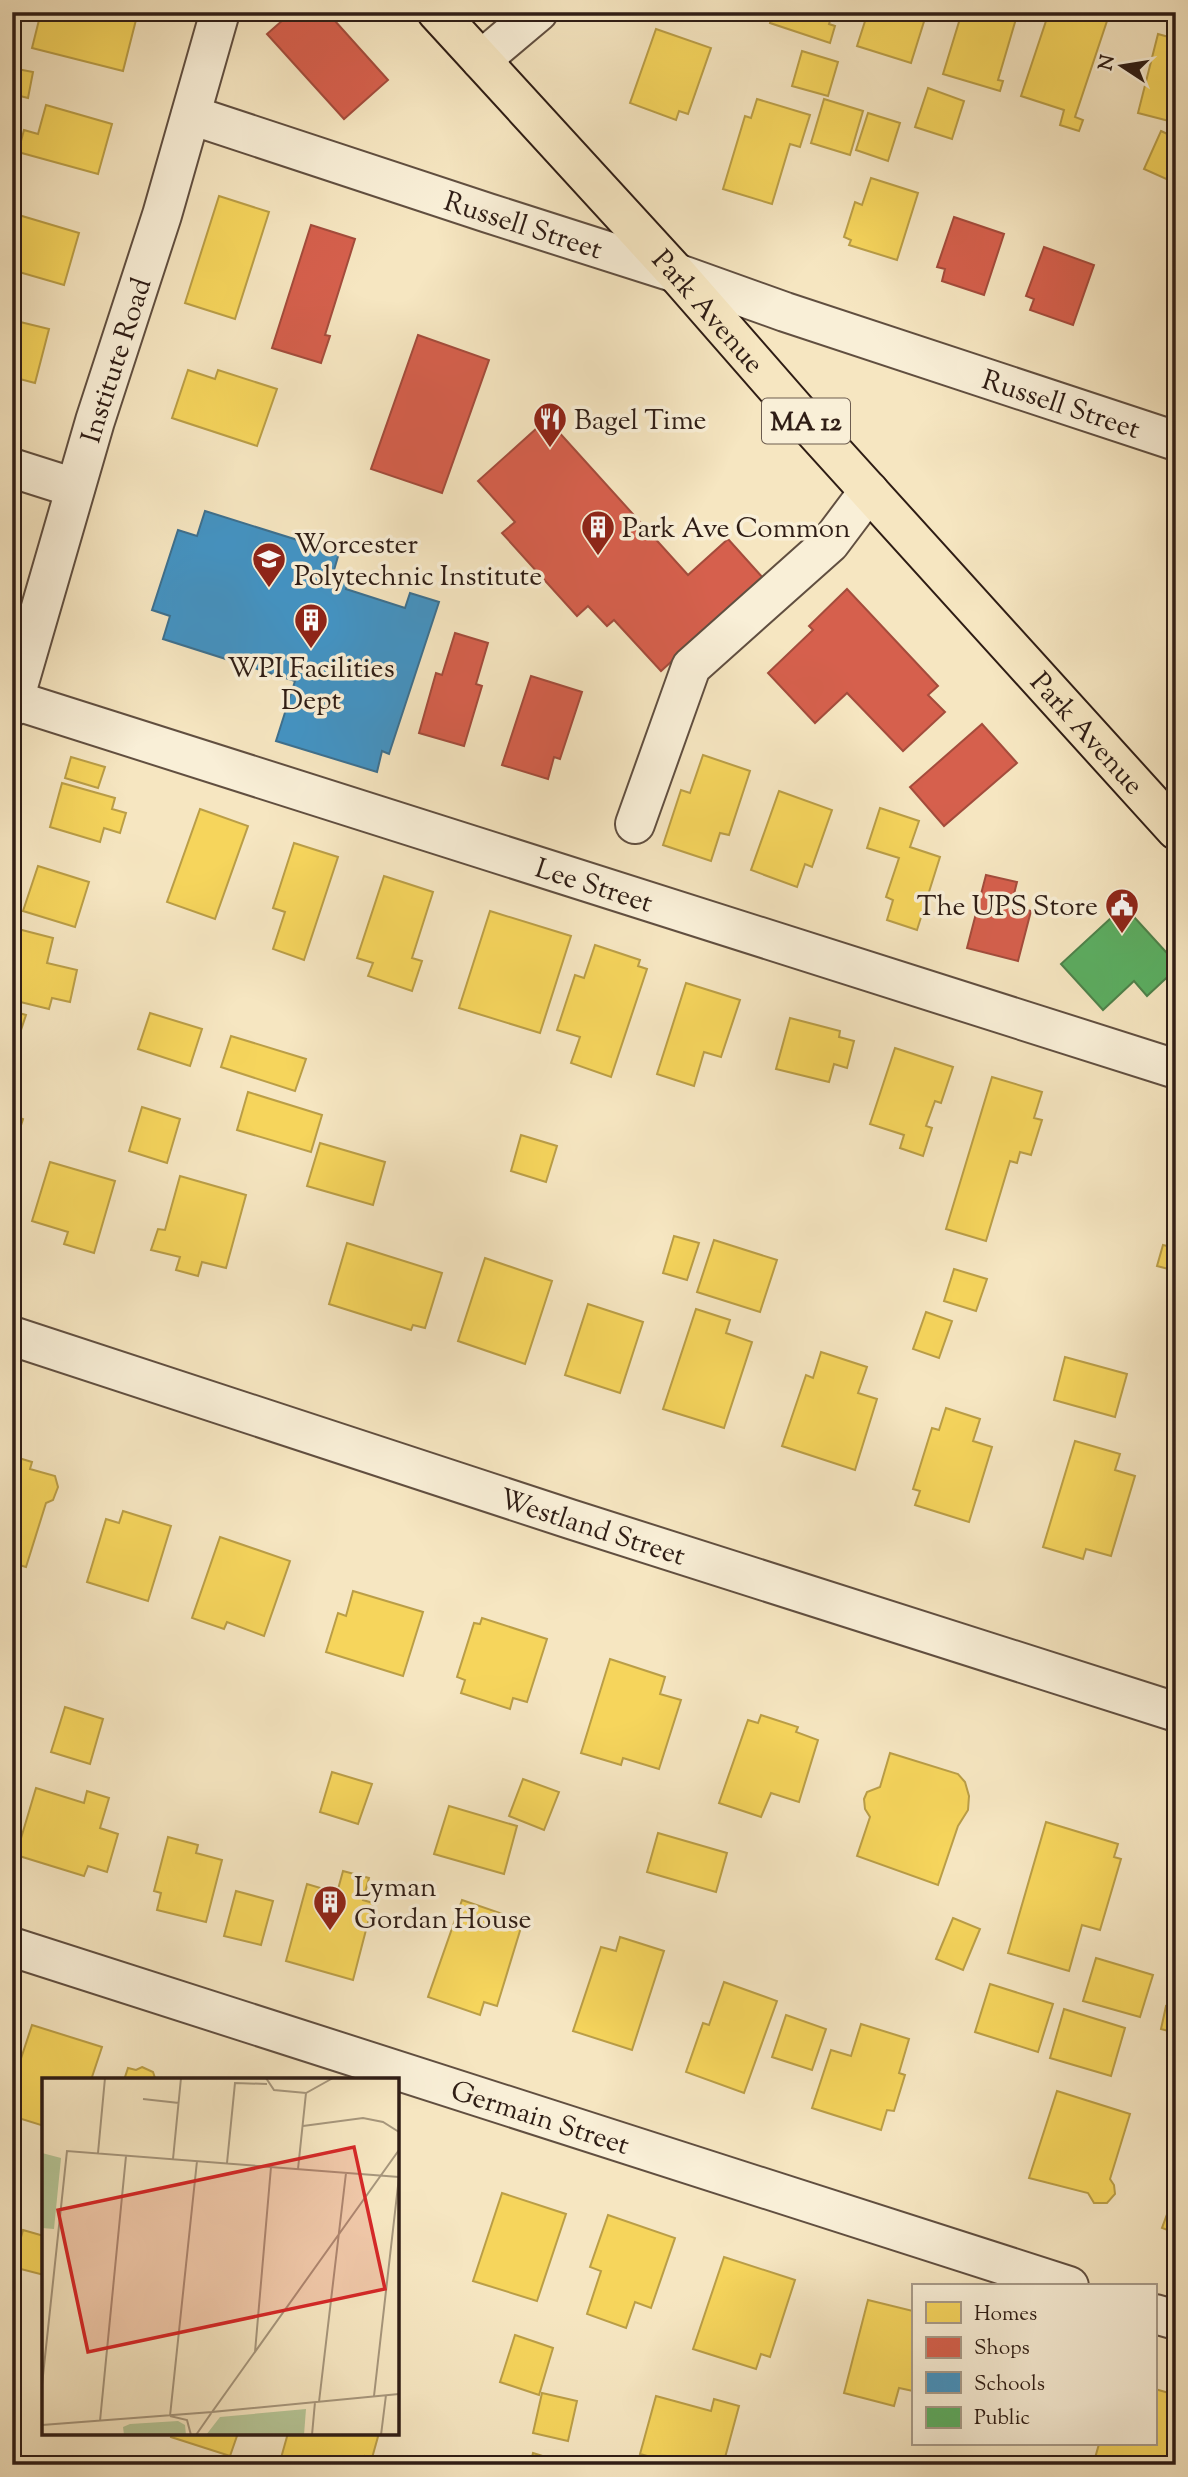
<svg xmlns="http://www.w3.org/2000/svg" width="1188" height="2477" viewBox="0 0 1188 2477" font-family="'Sorts Mill Goudy',serif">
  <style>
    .homes { fill: #f6d55c; stroke: #ba9e47; stroke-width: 2 }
    .shops { fill: #d6604d; stroke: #a44c3c; stroke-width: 2 }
    .schools { fill: #4393c3; stroke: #3d708f; stroke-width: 2 }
    .public { fill: #5aae61; stroke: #4d824a; stroke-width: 2 }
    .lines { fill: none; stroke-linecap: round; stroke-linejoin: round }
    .minor-casing { stroke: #614f40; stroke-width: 42 }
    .major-casing { stroke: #2f1d15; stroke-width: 42 }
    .minor { stroke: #f9efd7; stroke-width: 38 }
    .major { stroke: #f6e6c1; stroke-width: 38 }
    .labels { text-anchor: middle; stroke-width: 7; stroke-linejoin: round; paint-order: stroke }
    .shield { fill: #f9efd7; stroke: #6c5c4f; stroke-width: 2 }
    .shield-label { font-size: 26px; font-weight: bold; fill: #2f1d15 }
    .street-label { font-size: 28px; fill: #2f1d15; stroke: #f9efd7 }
    .poi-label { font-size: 28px; fill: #2f1d15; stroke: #f9efd7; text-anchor: start }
    .inset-road { fill: none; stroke: #a6967c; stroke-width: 2 }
    .view { fill: #d62828; fill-opacity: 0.15; stroke: #d62828; stroke-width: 3.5 }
    .inset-edge { fill: none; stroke: #2f1d15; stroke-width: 3.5 }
  </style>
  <rect width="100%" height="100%" fill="#f6e6c1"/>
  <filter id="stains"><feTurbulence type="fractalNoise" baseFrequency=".00286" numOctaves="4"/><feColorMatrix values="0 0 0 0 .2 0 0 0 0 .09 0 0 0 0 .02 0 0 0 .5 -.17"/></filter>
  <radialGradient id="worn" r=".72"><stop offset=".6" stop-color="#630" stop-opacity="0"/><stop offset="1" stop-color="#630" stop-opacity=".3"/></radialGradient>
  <g class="homes">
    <path d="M41 12H138L123 71 32 48Z"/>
    <path d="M773 12H833L829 24 835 26 830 43 770 23Z"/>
    <path d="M868 12H927L911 63 857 46Z"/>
    <path d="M962 12H1018L998 80 1003 81 1000 91 943 74Z"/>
    <path d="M1049 12H1110L1075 117 1083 120 1079 131 1060 125 1064 110 1021 96Z"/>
    <path d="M656 29 711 48 688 114 679 111 676 120 630 103Z"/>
    <path d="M1158 34 1176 39V113L1173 122 1138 113Z"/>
    <path d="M802 51 838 62 828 96 792 86Z"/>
    <path d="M12 68 33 72 28 98 12 94Z"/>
    <path d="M928 88 964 101 952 139 915 127Z"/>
    <path d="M757 99 810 115 800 147 790 144 772 204 723 189 745 116 751 118Z"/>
    <path d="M824 99 863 111 850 155 811 143Z"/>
    <path d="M46 105 112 124 98 174 18 152 24 130 38 134Z"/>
    <path d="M868 113 900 123 888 161 856 150Z"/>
    <path d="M1161 131 1176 138V176L1173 182 1144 169Z"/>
    <path d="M871 178 918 193 897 260 849 245 851 240 844 237 855 202 862 205Z"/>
    <path d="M219 196 269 212 235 319 185 303Z"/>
    <path d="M12 213 79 233 64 285 12 270Z"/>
    <path d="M12 320 49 329 35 383 12 377Z"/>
    <path d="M188 370 215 379 218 370 277 389 257 446 172 418Z"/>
    <path d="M703 755 750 771 729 835 720 833 711 861 663 845 681 790 690 793Z"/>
    <path d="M71 757 105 767 98 788 65 778Z"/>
    <path d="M62 783 115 798 112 809 126 813 120 833 104 828 100 842 50 827Z"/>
    <path d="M779 791 832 810 812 867 805 864 797 887 751 870Z"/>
    <path d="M880 808 919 821 910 847 940 857 917 930 887 920 893 900 886 897 899 858 867 848Z"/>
    <path d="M200 809 248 826 215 919 167 902Z"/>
    <path d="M294 843 338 857 304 960 273 949 285 912 273 908Z"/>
    <path d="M38 866 89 882 75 927 23 911Z"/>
    <path d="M384 876 433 892 412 958 422 961 412 991 368 976 373 963 357 958Z"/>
    <path d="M490 911 571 936 540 1033 459 1008Z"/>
    <path d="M18 929 53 938 47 963 77 970 70 1002 52 998 49 1009 12 1000V938L16 939Z"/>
    <path d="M595 945 640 960 638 966 647 969 611 1077 571 1063 580 1037 557 1030 575 975 584 978Z"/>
    <path d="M686 983 740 1000 721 1057 704 1052 694 1086 657 1074Z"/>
    <path d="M12 1011 26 1015 12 1057Z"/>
    <path d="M150 1013 202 1029 190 1066 138 1049Z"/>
    <path d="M790 1018 840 1031 839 1037 854 1041 847 1068 834 1064 829 1082 776 1069Z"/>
    <path d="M231 1036 306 1059 295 1091 221 1067Z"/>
    <path d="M895 1048 953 1067 941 1103 935 1101 926 1126 932 1128 923 1156 900 1148 904 1135 870 1124Z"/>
    <path d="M992 1077 1042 1092 1034 1118 1042 1120 1031 1155 1020 1152 1017 1163 1010 1161 986 1241 946 1229Z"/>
    <path d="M248 1092 322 1115 311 1152 237 1130Z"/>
    <path d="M142 1107 180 1119 167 1163 129 1151Z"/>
    <path d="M12 1115 23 1119 12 1154Z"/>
    <path d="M521 1135 557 1146 546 1182 511 1171Z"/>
    <path d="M320 1143 385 1162 373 1205 307 1186Z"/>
    <path d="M50 1162 115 1181 94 1253 64 1244 68 1232 32 1221Z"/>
    <path d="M180 1176 246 1195 226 1268 202 1262 198 1276 176 1270 180 1257 151 1250 158 1229 165 1230Z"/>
    <path d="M1176 1180V1231L1168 1229 1175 1206 1169 1204Z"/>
    <path d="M674 1236 699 1243 687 1280 663 1273Z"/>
    <path d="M714 1240 777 1260 760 1312 697 1292Z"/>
    <path d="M347 1243 442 1273 425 1328 413 1325 411 1330 329 1304Z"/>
    <path d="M1163 1245 1176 1248V1271L1157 1266Z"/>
    <path d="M485 1258 552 1281 525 1364 458 1341Z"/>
    <path d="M954 1269 987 1279 976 1311 944 1301Z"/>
    <path d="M588 1304 643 1322 620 1393 565 1375Z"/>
    <path d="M696 1309 730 1320 726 1333 752 1342 724 1428 663 1409Z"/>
    <path d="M926 1312 952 1321 939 1358 913 1349Z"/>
    <path d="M821 1352 867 1367 858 1393 877 1399 855 1470 782 1446 806 1375 813 1378Z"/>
    <path d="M1065 1357 1127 1374 1115 1417 1054 1400Z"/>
    <path d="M946 1408 980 1419 973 1441 992 1447 969 1522 915 1505 920 1491 913 1489 932 1428 939 1430Z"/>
    <path d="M1075 1441 1120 1454 1115 1470 1135 1476 1111 1556 1086 1549 1083 1559 1043 1547Z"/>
    <path d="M12 1456 32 1462 30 1469 55 1476 58 1487 53 1500 46 1503 26 1567 12 1563Z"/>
    <path d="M123 1511 171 1526 148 1601 87 1582 106 1519 119 1523Z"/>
    <path d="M220 1537 290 1561 264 1636 227 1622 224 1629 192 1618Z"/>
    <path d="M353 1591 423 1612 403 1676 326 1652 338 1613 346 1616Z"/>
    <path d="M482 1618 547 1639 527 1702 513 1698 510 1709 461 1693 465 1680 457 1677 474 1623 480 1624Z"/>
    <path d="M610 1659 665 1677 660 1694 681 1700 659 1769 623 1758 621 1765 581 1753Z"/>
    <path d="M65 1707 103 1719 90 1764 51 1752Z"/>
    <path d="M761 1715 798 1727 796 1732 818 1740 799 1802 771 1793 761 1817 719 1803 748 1720 758 1723Z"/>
    <path d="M890 1753 958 1774 965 1782 969 1796 968 1810 958 1826 938 1885 857 1856 870 1817 865 1809 864 1799 867 1792 880 1787Z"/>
    <path d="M332 1772 372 1784 358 1824 320 1812Z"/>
    <path d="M523 1779 559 1792 544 1830 509 1816Z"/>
    <path d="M36 1788 84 1803 87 1791 109 1798 100 1828 118 1834 107 1872 88 1866 84 1876 16 1855Z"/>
    <path d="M449 1806 517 1826 504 1874 434 1854Z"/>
    <path d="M1046 1822 1118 1844 1114 1857 1121 1859 1100 1930 1082 1925 1069 1971 1008 1953Z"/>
    <path d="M658 1833 727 1853 716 1892 647 1872Z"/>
    <path d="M168 1837 198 1845 196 1853 222 1860 206 1922 157 1910 161 1893 154 1891Z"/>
    <path d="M343 1871 369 1878 363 1900 373 1903 353 1980 286 1961 307 1884 337 1893Z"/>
    <path d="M236 1891 273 1901 261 1945 224 1936Z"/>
    <path d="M462 1900 523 1921 497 2006 484 2002 480 2015 428 1997Z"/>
    <path d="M953 1918 980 1929 963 1970 936 1959Z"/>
    <path d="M620 1937 664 1951 632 2050 573 2031 601 1947 616 1951Z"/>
    <path d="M1096 1958 1153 1975 1140 2017 1083 2001Z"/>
    <path d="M724 1982 777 2001 744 2093 686 2072 703 2023 709 2025Z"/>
    <path d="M990 1984 1053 2004 1038 2052 975 2032Z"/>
    <path d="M1166 2006 1176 2009V2033L1161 2029Z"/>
    <path d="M1064 2009 1125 2028 1111 2076 1050 2058Z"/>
    <path d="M786 2015 826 2029 812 2070 772 2057Z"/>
    <path d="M861 2024 909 2039 899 2073 905 2075 894 2111 887 2110 881 2130 812 2108 831 2050 851 2056Z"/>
    <path d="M32 2025 102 2047 91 2080H44V2126L12 2116V2086Z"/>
    <path d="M142 2067 153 2072 155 2078 163 2080H124L128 2068 136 2070Z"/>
    <path d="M1057 2091 1130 2114 1110 2179 1114 2185 1115 2194 1107 2203H1094L1088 2193 1029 2178Z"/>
    <path d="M1176 2190V2233L1162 2228Z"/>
    <path d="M502 2193 566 2214 537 2301 473 2281Z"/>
    <path d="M608 2215 675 2238 651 2308 635 2302 626 2328 587 2314 601 2271 590 2267Z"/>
    <path d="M23 2230 44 2236V2275L13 2267Z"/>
    <path d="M724 2257 795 2280 770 2357 761 2354 756 2369 693 2349Z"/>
    <path d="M868 2300 913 2311V2391L899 2388 894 2406 844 2393Z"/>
    <path d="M515 2335 553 2348 539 2395 500 2382Z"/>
    <path d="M1155 2389 1176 2395V2457L1165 2461 1159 2460 1158 2465H1093L1099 2444H1155Z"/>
    <path d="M542 2393 577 2401 568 2441 533 2433Z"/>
    <path d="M656 2396 711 2411 714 2399 739 2406 723 2465H680L640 2454Z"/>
    <path d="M172 2433H238L230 2456 171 2437Z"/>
    <path d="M288 2433H379L372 2458 365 2456 363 2465H303L281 2458Z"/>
    <path d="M533 2453 571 2465H530Z"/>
  </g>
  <g class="shops">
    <path d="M292 12H327L388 80 344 119 267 34Z"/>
    <path d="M954 217 1004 234 984 295 942 281 945 269 937 267Z"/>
    <path d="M311 225 355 239 325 335 330 336 321 363 272 348Z"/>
    <path d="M1044 247 1094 265 1073 325 1030 310 1034 299 1026 296Z"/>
    <path d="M418 335 489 360 442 493 371 469Z"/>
    <path d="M547 419 688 575 728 539 763 578 661 671 614 620 607 626 588 606 577 616 502 533 515 522 478 481Z"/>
    <path d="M847 589 938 686 928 695 945 712 903 751 847 693 815 723 768 673 813 630 809 626Z"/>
    <path d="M455 633 488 643 476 684 482 686 464 746 419 733 436 673 442 675Z"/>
    <path d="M531 676 582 692 560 759 554 757 548 779 502 765Z"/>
    <path d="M982 724 1017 763 944 826 910 787Z"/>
    <path d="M986 875 1017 882 1011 906 1031 911 1018 961 967 948Z"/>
  </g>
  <path class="schools" d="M205 511 339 553 332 577 348 582 346 589 405 608 410 593 439 602 389 754 382 751 377 772 276 741 295 681 163 639 170 616 152 610 178 530 197 536Z"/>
  <path class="public" d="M1124 906 1176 963V969L1147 996 1134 981 1103 1010 1061 964Z"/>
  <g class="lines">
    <g class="minor-casing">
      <g id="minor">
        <path d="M481 60 538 12"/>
        <path id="s1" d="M191 115 488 213 676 273 785 312 1176 441"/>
        <path d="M12 468 75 488"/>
        <path id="s2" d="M14 700 1176 1069"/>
        <path id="s3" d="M12 707 95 421 162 215 220 12"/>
        <path d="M635 824 691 667 830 543 869 491"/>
        <path id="s4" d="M12 1336 570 1519 1176 1712"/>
        <path id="s5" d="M12 1947 1069 2286"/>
        <path d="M1155 2314 1176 2320"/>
      </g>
    </g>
    <g class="major-casing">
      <g id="major">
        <path id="s6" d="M437 12 676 273 808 424 1176 830"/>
      </g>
    </g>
    <use href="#minor" class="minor"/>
    <use href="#major" class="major"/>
  </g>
  <defs>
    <g id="restaurant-pin" transform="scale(1.75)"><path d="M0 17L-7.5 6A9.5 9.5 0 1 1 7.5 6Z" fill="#8f2418" stroke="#f9efd7"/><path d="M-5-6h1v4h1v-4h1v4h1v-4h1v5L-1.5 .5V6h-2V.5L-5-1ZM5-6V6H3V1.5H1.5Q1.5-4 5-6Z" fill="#fff"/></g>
    <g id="building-pin" transform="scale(1.75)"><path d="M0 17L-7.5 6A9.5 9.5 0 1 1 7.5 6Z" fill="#8f2418" stroke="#f9efd7"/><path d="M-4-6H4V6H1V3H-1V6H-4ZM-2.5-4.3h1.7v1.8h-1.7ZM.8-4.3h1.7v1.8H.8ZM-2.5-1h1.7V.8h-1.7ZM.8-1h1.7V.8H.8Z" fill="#fff"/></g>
    <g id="university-pin" transform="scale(1.75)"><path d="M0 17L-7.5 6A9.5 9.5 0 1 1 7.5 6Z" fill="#8f2418" stroke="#f9efd7"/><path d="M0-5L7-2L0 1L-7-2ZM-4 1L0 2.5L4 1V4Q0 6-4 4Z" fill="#fff"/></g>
    <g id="civic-pin" transform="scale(1.75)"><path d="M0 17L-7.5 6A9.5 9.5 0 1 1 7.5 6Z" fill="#8f2418" stroke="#f9efd7"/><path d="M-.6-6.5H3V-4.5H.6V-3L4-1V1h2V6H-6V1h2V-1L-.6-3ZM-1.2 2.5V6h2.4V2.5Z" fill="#fff"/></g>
  </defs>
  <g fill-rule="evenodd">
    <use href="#restaurant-pin" x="550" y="419"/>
    <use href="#building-pin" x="598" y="527"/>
    <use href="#university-pin" x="269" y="559"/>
    <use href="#building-pin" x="311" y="620"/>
    <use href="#civic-pin" x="1122" y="905"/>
    <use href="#building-pin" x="330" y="1902"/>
  </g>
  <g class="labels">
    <rect class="shield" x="762" y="398.5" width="88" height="45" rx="5"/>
    <g class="shield-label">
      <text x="806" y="430">MA 12</text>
    </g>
    <g class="street-label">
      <text dy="10" stroke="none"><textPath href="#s1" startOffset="350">Russell Street</textPath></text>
      <text dy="10" stroke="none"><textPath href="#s6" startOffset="404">Park Avenue</textPath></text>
      <text dy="10" stroke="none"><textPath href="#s3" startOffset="362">Institute Road</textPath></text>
      <text dy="10" stroke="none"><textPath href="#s1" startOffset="917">Russell Street</textPath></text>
      <text dy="10" stroke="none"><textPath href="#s6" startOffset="971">Park Avenue</textPath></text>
      <text dy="10" stroke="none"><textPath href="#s2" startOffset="609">Lee Street</textPath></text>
      <text dy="10" stroke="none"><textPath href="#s4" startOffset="611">Westland Street</textPath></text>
      <text dy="10" stroke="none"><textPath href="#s5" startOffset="555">Germain Street</textPath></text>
    </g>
    <g class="poi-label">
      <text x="574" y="429">Bagel Time</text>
      <text x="622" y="537">Park Ave Common</text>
      <text x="294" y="553">Worcester<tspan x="294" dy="32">Polytechnic Institute</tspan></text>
      <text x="311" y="677" text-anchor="middle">WPI Facilities<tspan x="311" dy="32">Dept</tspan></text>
      <text x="1098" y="915" text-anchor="end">The UPS Store</text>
      <text x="354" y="1896">Lyman<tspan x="354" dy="32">Gordan House</tspan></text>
    </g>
  </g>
  <g transform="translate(42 2078)">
    <rect width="357" height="357" fill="#f6e6c1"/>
    <path d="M0 75 19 80 12 151 0 150ZM264 331 262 357H164L178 339ZM136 343 143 347 144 357H82L81 349 88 346Z" fill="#b6c697"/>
    <path class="inset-road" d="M224 0 232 12 264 15 291 0M101 21 137 25M261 48 321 40 341 44 357 54M56 75 63 0M131 81 139 0M185 85 193 5 225 6M256 91 264 15M213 274 229 89M0 307 25 73 357 99M332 318 357 99M277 324 304 95M128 338 155 83M128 338 145 342 149 357M58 343 84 78M0 347 170 334 357 72M154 357 170 334 357 316M270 357 273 324M339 357 344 317"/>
    <path class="view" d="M312 69 343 211 46 274 16 132Z"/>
    <rect width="357" height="357" class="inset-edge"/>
  </g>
  <rect width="1188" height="2477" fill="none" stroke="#f6e6c1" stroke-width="42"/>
  <rect x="14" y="14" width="1160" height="2449" fill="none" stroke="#2f1d15" stroke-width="3.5"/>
  <rect x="21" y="21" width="1146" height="2435" fill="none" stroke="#2f1d15" stroke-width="2"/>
  <rect x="912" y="2284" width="245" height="161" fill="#f9efd7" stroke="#a89b89" stroke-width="2"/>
  <rect x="926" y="2302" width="35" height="21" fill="#f6d55c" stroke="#a89b89" stroke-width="2"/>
  <text x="974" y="2320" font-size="21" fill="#2f1d15">Homes</text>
  <rect x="926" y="2337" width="35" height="21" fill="#d6604d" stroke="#a89b89" stroke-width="2"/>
  <text x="974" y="2354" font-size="21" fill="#2f1d15">Shops</text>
  <rect x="926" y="2372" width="35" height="21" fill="#4393c3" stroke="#a89b89" stroke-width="2"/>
  <text x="974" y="2390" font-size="21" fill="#2f1d15">Schools</text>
  <rect x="926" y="2407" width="35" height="21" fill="#5aae61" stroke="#a89b89" stroke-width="2"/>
  <text x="974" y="2424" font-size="21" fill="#2f1d15">Public</text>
  <g transform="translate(1122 66) rotate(282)" stroke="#f9efd7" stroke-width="5" paint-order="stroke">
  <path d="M0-5L12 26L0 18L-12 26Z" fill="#2f1d15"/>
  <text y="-10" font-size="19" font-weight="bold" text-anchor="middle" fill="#2f1d15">N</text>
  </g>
  <rect width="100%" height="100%" filter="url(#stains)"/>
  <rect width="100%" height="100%" fill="url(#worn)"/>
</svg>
